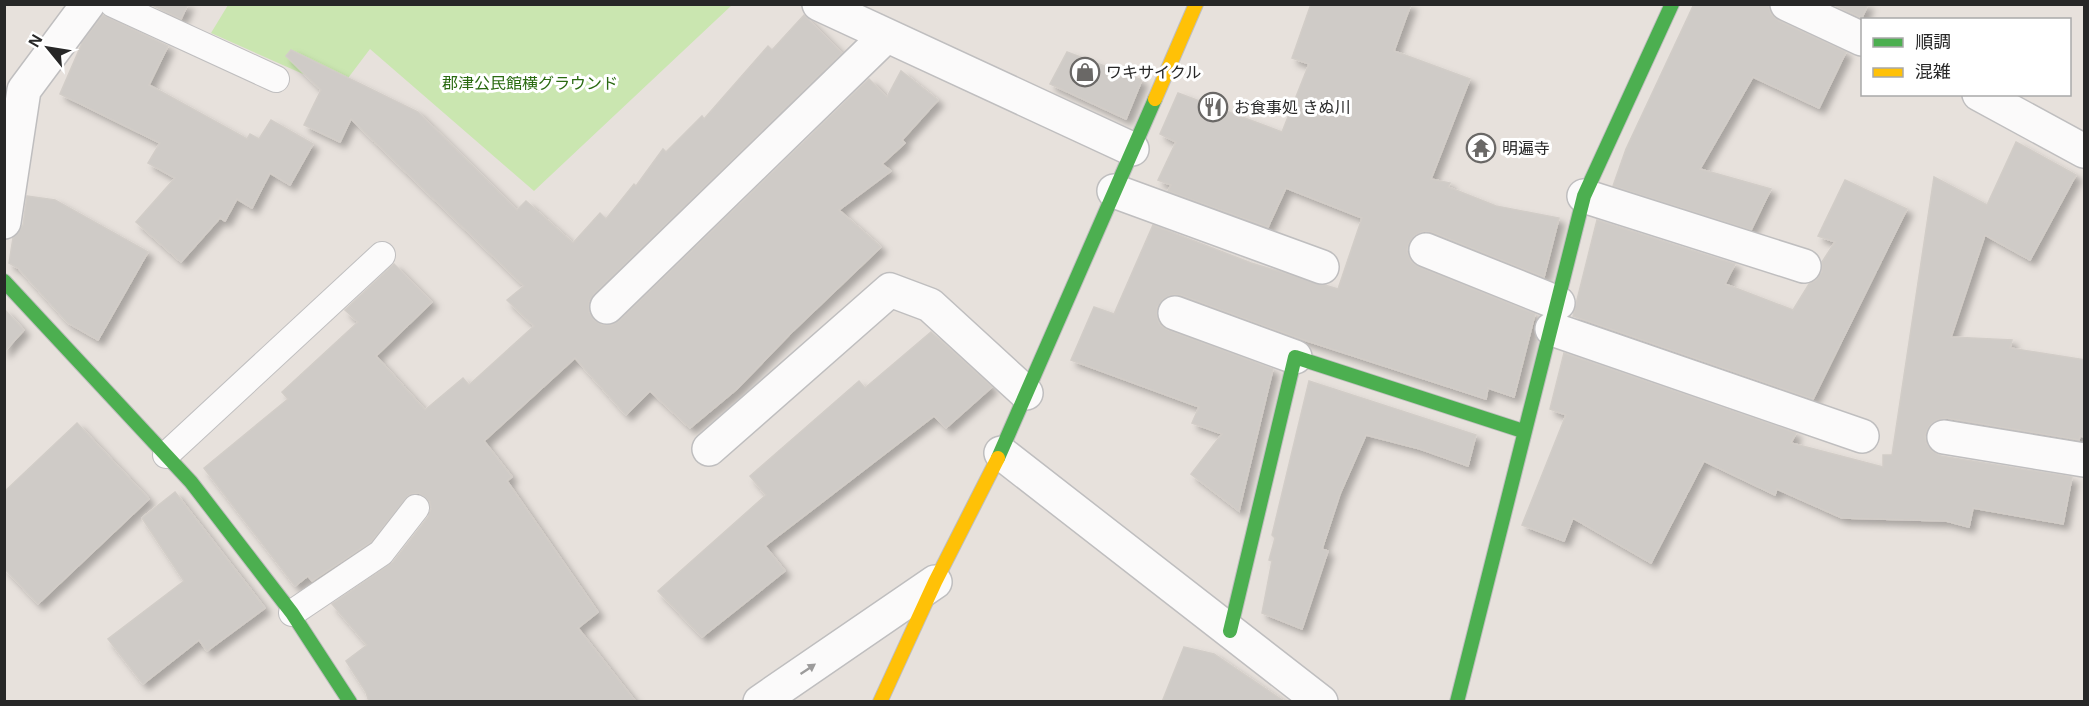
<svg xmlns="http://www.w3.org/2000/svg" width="2089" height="706" viewBox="0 0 2089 706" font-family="Helvetica,'Noto Sans JP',sans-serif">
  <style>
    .green { fill: #cae6b0 }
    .building { fill: #cfcbc7; stroke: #d2cdc8; stroke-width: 1.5; filter: url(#shadow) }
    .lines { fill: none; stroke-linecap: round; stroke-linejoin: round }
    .lane-casing { stroke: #bfbebf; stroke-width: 28 }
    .street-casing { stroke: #bfbebf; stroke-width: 36 }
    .fast-casing { stroke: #bfbebf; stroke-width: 16 }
    .slow-casing { stroke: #bfbebf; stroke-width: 16 }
    .lane { stroke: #fbfafa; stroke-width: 26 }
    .street { stroke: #fbfafa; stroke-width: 33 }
    .fast { stroke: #4caf50; stroke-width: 14 }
    .slow { stroke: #ffc107; stroke-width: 14 }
    .oneway { fill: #9c9b9b }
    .labels { text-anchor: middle; stroke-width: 6; stroke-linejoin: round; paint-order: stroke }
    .poi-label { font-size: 16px; fill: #272727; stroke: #fff; text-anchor: start }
    .park-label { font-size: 16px; fill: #2a6a11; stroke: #fff }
  </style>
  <defs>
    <filter id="shadow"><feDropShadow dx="5.5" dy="5.5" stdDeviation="3" flood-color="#0004"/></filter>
  </defs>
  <rect width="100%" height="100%" fill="#e7e1dc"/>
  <path class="green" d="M228 5H732L534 191 370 49 339 90 211 33Z"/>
  <g class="building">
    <path d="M150 4H188L181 19Z"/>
    <path d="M1311 4H1411L1394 51 1470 79 1431 179 1450 183 1448 187 1496 206 1559 218 1544 277 1432 232 1424 231 1415 235 1408 244 1407 252 1411 261 1419 267 1535 314 1514 397 1488 388 1486 399 1301 339 1181 295H1171L1163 299 1157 307V317L1160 325 1168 330 1273 369 1239 511 1191 474 1222 434 1192 423 1199 407 1071 360 1094 307 1114 314 1153 225 1251 263 1338 289 1362 218 1286 188 1268 227 1168 191 1171 185 1158 180 1176 142 1160 134 1178 93 1282 132 1309 64 1292 58Z"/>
    <path d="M1694 4H1768L1771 14 1779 21 1846 52 1819 108 1753 77 1700 169 1771 189 1751 230 1613 186 1626 149Z"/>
    <path d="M1832 4H1868L1862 18Z"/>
    <path d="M103 15 168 46 149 85 247 139 250 134 259 139 271 120 313 144 290 185 270 173 252 208 237 199 225 221 220 218 181 262 136 222 175 178 148 163 160 143 60 94 83 41Z"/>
    <path d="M804 15 842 53 594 294 589 302V312L594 320 602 325H612L620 320 869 79 887 97 901 71 938 100 902 140 905 143 882 164 891 171 839 210 881 247 791 333 737 389 690 428 650 391 626 415 575 358 484 441 512 477 507 481 598 612 578 628 636 702H369L366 692 346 661 367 645 332 604 393 562 428 517 431 509 430 502 419 493 410 494 371 542 312 581 308 576 295 586 204 468 288 399 282 392 358 322 345 310 394 264 432 302 376 356 425 410 463 378 469 385 534 326 507 300 524 286 351 119 340 142 304 125 321 90 286 56 291 50 418 112 517 210 526 201 573 243 600 213 606 219 634 184 636 186 663 149 666 152 702 116 704 119 768 46 772 50Z"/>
    <path d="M1067 52 1142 80 1126 119 1050 84Z"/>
    <path d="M2016 142 2076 175 2030 260 1985 235 1951 337 2012 340 2010 348 2085 360V437L2080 436 2079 440 1946 418 1937 420 1929 426 1925 435 1926 443 1932 451 1941 456 2072 477 2063 524 1973 508 1969 527 1946 521 1842 518 1777 489 1775 495 1704 461 1651 563 1573 518 1564 541 1522 525 1566 415 1550 409 1564 353 1796 433 1791 443 1883 467V455H1892L1934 177 1987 205Z"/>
    <path d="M1845 180 1907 209 1813 399 1573 316 1597 220 1735 264 1725 284 1793 310 1809 284 1816 280 1822 272V262L1835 242 1818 236Z"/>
    <path d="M27 196 55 200 148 252 98 340 68 323 18 268 9 263 13 238 23 225Z"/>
    <path d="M4 309 24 330 4 352Z"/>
    <path d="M931 332 992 387 946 428 934 416 765 546 785 571 702 637 658 591 766 495 750 476 859 381 865 388Z"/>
    <path d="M1309 381 1476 435 1468 466 1420 449 1366 435 1340 494 1322 549 1328 551 1302 629 1262 613 1272 561 1269 560 1275 538 1272 535Z"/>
    <path d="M77 423 149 499 38 604 4 568V492Z"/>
    <path d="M175 492 265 608 207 651 199 640 143 684 108 639 184 581 142 518Z"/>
    <path d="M1184 647 1214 654 1285 702H1162Z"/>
  </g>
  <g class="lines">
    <g class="lane-casing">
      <g id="lane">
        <path d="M113 4 276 79"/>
        <path d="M166 455 382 255"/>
        <path d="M292 613 381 553 416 508"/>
      </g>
    </g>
    <g class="street-casing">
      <g id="street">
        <path d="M819 4 1132 149"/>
        <path d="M1787 4 1862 39"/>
        <path d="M1979 94 2084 151"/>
        <path d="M1114 191 1322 267"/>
        <path d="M1584 196 1804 266"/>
        <path d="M4 222 24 90 88 4"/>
        <path d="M1426 250 1558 303"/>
        <path d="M607 307 885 37"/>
        <path d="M1175 313 1295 357"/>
        <path d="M1552 329 1862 436"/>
        <path d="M1944 437 2084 460"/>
        <path d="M709 449 890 290 930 305 1026 393"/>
        <path d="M1001 453 1321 702"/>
        <path d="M760 702 935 582"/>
      </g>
    </g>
    <g class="fast-casing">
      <g id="fast">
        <path d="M4 281 191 482 292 613 350 702"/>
        <path d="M998 458 1155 99"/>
        <path d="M1230 631 1295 357 1523 431"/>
        <path d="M1457 702 1584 196 1672 4"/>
      </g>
    </g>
    <g class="slow-casing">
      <g id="slow">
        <path d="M1155 99 1196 4"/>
        <path d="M880 702 935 582 998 458"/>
      </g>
    </g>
    <use href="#lane" class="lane"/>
    <use href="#street" class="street"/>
    <use href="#fast" class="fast"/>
    <use href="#slow" class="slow"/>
  </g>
  <defs><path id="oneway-solid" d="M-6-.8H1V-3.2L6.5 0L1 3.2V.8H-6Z" transform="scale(1.5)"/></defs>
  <use class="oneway" href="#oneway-solid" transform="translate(808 669) rotate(-34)"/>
  <defs>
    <g id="shop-ring" transform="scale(1.5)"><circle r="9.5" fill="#fff" stroke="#6a6866" stroke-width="1.5"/><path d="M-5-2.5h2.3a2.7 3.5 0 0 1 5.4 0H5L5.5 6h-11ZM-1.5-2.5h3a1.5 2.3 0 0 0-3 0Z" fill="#6a6866"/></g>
    <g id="restaurant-ring" transform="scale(1.5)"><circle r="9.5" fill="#fff" stroke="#6a6866" stroke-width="1.5"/><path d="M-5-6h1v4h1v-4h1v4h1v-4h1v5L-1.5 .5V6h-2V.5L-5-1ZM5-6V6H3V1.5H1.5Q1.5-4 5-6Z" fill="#6a6866"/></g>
    <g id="temple-ring" transform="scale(1.5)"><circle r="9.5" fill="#fff" stroke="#6a6866" stroke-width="1.5"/><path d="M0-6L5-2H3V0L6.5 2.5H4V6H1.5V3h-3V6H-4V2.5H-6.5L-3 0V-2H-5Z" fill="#6a6866"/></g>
  </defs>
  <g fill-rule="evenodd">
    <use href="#shop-ring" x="1085" y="72"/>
    <use href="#restaurant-ring" x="1213" y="107"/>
    <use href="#temple-ring" x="1481" y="148"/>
  </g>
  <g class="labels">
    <g class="poi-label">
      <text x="1106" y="78">ワキサイクル</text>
      <text x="1234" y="113">お食事処 きぬ川</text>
      <text x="1502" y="154">明遍寺</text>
    </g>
    <g class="park-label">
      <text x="530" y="89">郡津公民館横グラウンド</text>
    </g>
  </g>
  <rect width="2089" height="706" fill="none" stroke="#272727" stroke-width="12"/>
  <rect x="1861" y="18" width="210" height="78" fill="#ffffff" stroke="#a9a9a9" stroke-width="1.5"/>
  <rect x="1873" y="38" width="30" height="9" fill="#4caf50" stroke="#a9a9a9" stroke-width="1.5"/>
  <text x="1915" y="48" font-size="18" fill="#272727">順調</text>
  <rect x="1873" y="68" width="30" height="9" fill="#ffc107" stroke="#a9a9a9" stroke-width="1.5"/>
  <text x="1915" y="78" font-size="18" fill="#272727">混雑</text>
  <g transform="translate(48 48) rotate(300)" stroke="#ffffff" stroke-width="4.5" paint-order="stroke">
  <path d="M0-4.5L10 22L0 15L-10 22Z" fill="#272727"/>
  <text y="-9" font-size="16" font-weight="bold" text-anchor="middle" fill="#272727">N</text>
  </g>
</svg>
